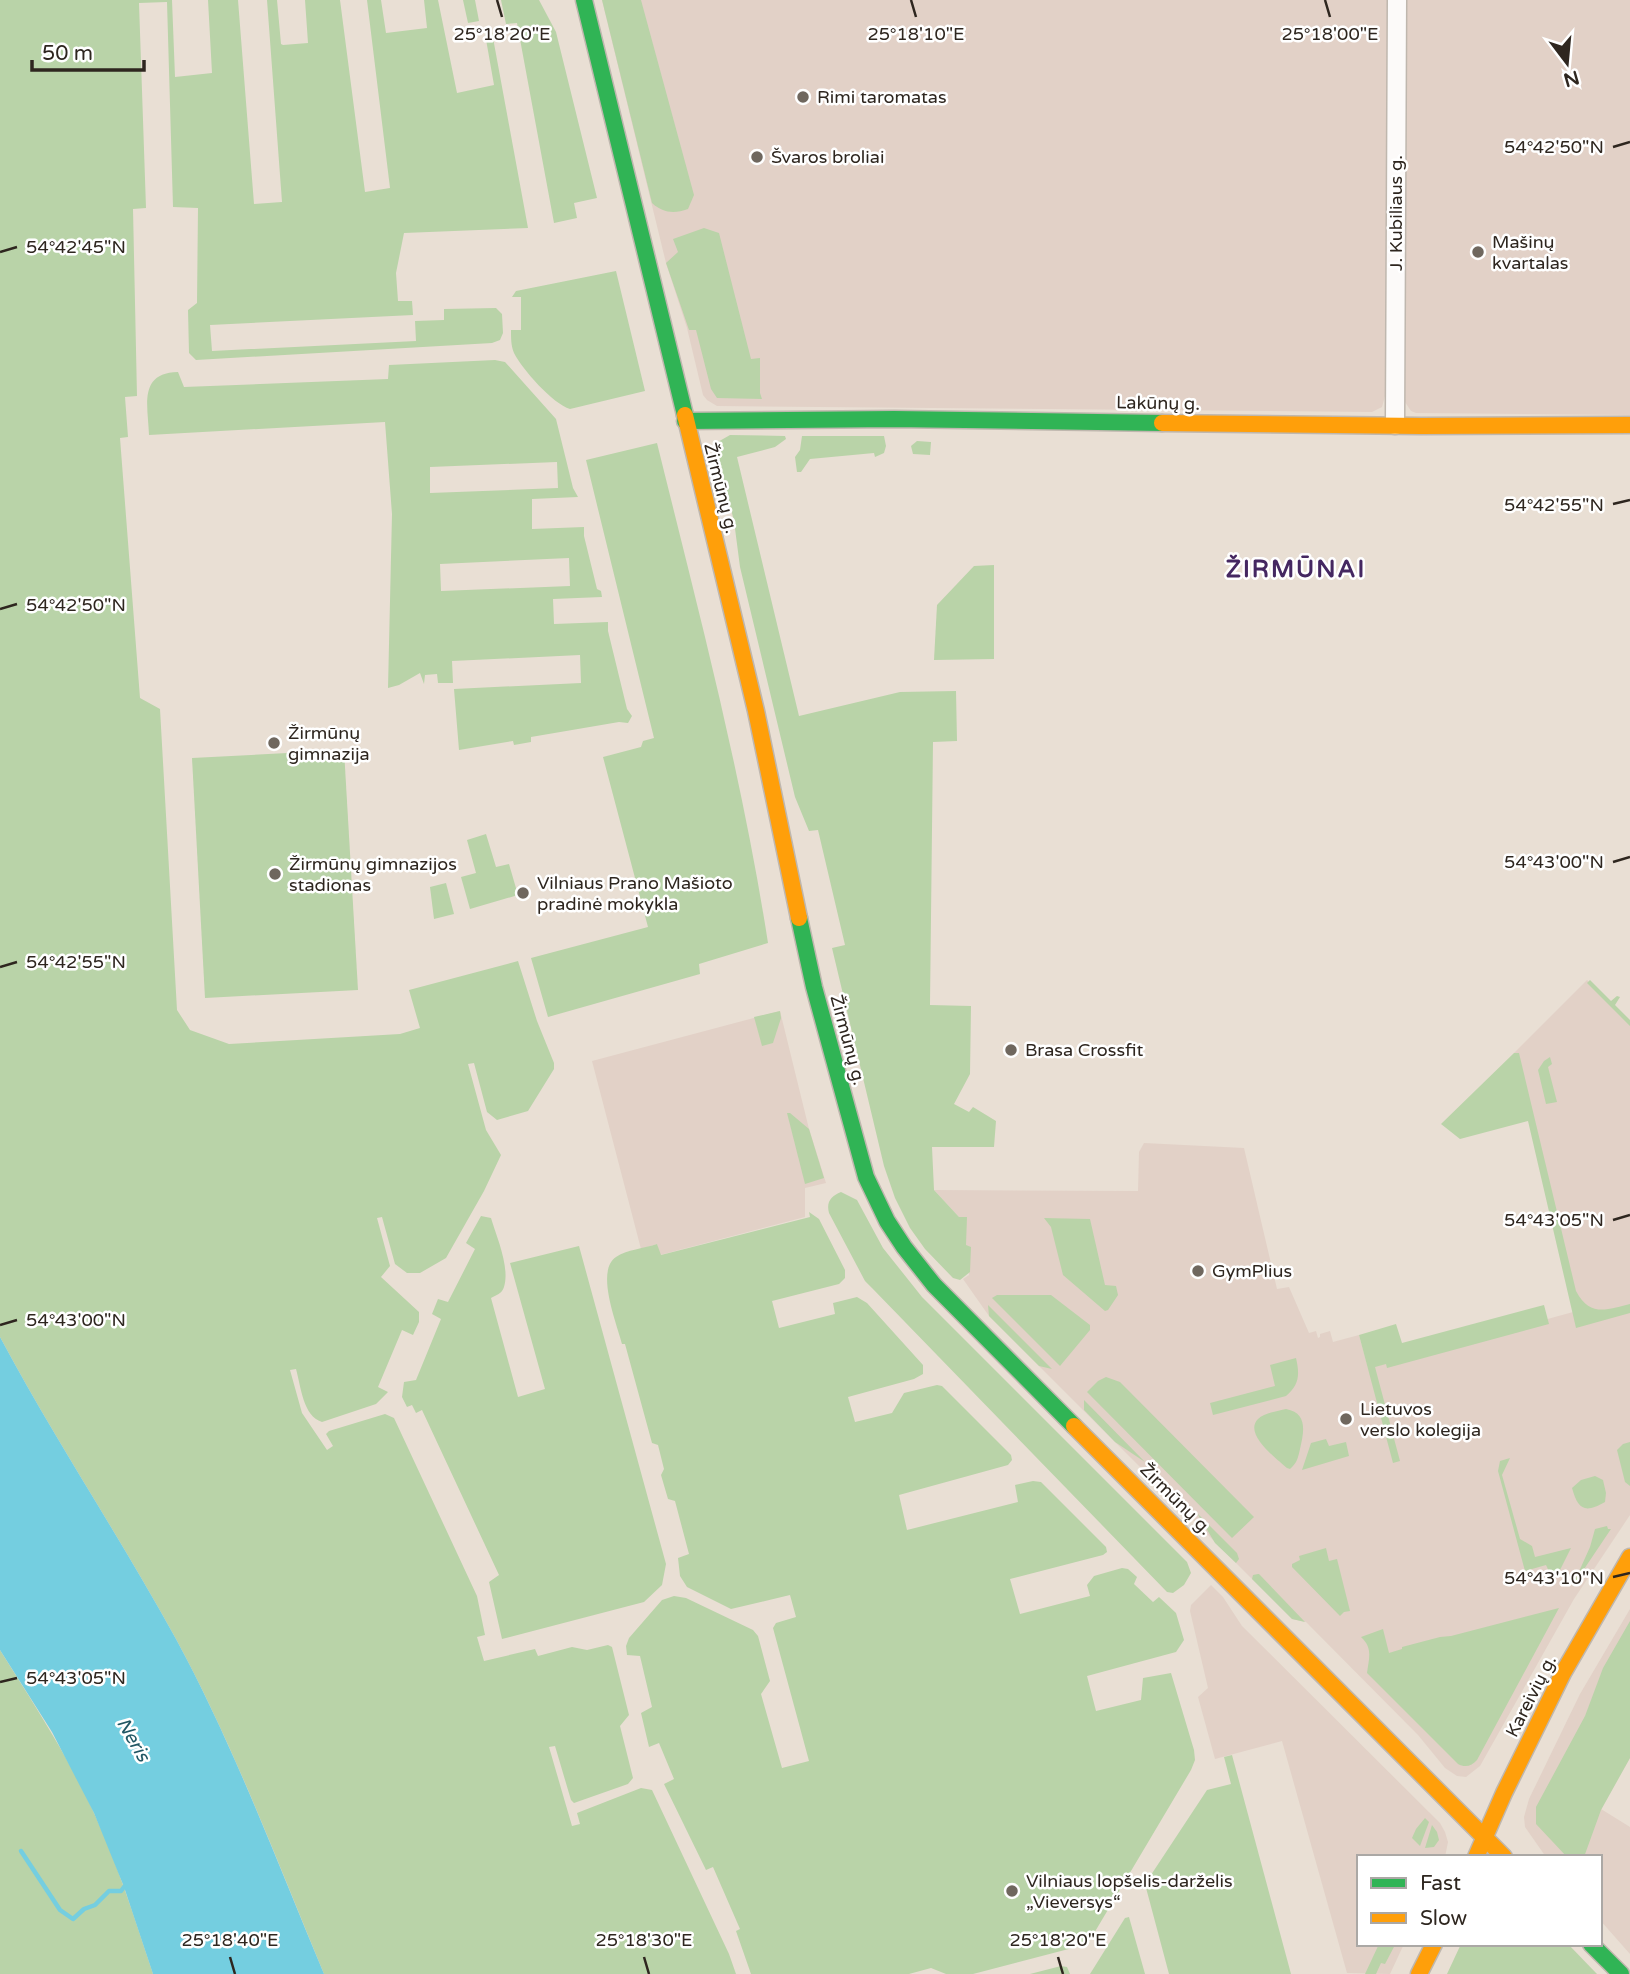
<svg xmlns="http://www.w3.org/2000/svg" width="1630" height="1974" viewBox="0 0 1630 1974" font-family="'Varela Round',sans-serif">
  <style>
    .commercial { fill: #e2d1c7 }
    .green { fill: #b9d3a8; fill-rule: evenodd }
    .water { fill: #74cee0 }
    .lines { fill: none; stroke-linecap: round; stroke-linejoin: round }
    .stream { stroke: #74cee0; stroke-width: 4.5 }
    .street-casing { stroke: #bfb7ae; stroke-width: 21 }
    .fast-casing { stroke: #bfb7ae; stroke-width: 19 }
    .slow-casing { stroke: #bfb7ae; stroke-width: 19 }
    .street { stroke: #fcfaf9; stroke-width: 18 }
    .fast { stroke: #30b455; stroke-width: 16 }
    .slow { stroke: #ff9f0a; stroke-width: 16 }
    .ticks { fill: none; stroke: #2e261f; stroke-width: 2.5 }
    .poi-dot { fill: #6f675e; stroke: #fff; stroke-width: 2.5 }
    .labels { text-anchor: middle; stroke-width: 5; stroke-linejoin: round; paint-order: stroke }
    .poi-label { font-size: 18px; fill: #2e261f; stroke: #fff; text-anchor: start }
    .street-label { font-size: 18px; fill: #2e261f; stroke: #fff }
    .water-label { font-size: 19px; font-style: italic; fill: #215764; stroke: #fff }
    .district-label { font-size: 24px; font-weight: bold; letter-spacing: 2px; fill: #452761; stroke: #fff }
    .ticks-label { font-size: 18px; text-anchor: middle; fill: #2e261f; stroke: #fff; stroke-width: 5; stroke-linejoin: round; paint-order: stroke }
  </style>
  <rect width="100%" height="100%" fill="#e9dfd4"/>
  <g class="commercial">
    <path d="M602 0H1388L1385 396 1382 407 1372 412 717 406 707 400 703 395 687 328 666 263Z"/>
    <path d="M1407 0H1630V415L1416 413 1411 411 1405 402Z"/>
    <path d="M1587 980 1630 1022V1515L1574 1599 1480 1766 1466 1777 1457 1776 1445 1768 1418 1735 1306 1622 1292 1619 989 1316 963 1279 969 1275 966 1245 959 1217 934 1190 1138 1191 1139 1152 1144 1143 1244 1148 1277 1289 1289 1287 1309 1333 1316 1331 1318 1338 1320 1337V1334L1330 1331 1333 1342 1359 1335 1368 1368 1573 1312 1514 1053Z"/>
    <path d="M780 1011 809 1129 826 1183 805 1188V1217L660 1255 657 1244 641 1249 592 1061Z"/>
    <path d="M1211 1585 1223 1597 1242 1626 1440 1823 1445 1832 1448 1842 1445 1857H1359V1944H1404L1390 1974 1347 1973 1282 1741 1215 1759 1198 1697 1208 1688 1190 1611 1191 1605Z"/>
    <path d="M1630 1609V1758L1601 1809 1630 1827V1954L1600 1920V1857H1546L1525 1827 1524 1817 1529 1799 1580 1694Z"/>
  </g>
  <g class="green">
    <path d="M0 0H172L175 77 212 73 208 0H238L254 204 282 202 267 0H277L281 44 283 45 308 43 305 0H340L365 192 390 188 367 0H381L386 33 427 28 424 0H438L457 93 494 85 484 28 491 27 528 228 404 233 396 273 398 301H412L413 315 210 325 212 351 416 341 415 321 444 320V309L496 308 502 314 503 333 500 340 492 343 196 360 189 353 188 310 197 303 198 208 173 207 167 2 139 3 146 208 133 209 137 396 125 397 128 437 120 438 140 698 160 709 177 1010 190 1030 229 1044 400 1034 420 1028 409 990 518 961 537 1021 554 1063V1069L528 1111 497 1120 487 1112 474 1063 468 1064 486 1130 501 1155 484 1191 446 1258 420 1273H407L395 1264 382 1217 377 1218 390 1266 381 1277 419 1312V1322L413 1335 402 1330 378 1387 388 1392 376 1404 322 1422C303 1416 301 1387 296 1369L290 1370 302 1413 327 1450 333 1446 326 1434 329 1431 385 1414 394 1418 477 1596 485 1635 477 1637 484 1661 535 1649 538 1656 572 1647 587 1650 608 1645 612 1647 629 1715 620 1726 633 1778 628 1784 574 1803 571 1800 555 1746 549 1747 572 1826 580 1824 577 1813 641 1788 652 1790 729 1954 736 1974H324C278 1863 233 1744 176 1639 120 1537 55 1440 0 1337Z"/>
    <path d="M463 0H475L479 21 468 23Z"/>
    <path d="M501 0H539L556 32 597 198 574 203 577 218 554 223 517 23 506 24Z"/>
    <path d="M602 0H641L694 195 688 209C674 214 663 213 652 203Z"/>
    <path d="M704 228 719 233 751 359 760 358V393L762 399 717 398 711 389 696 330H689L666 263 678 252 673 239Z"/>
    <path d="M616 271 645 391 570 409C553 404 522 369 514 353 511 346 511 338 511 330H521V297H512L516 291Z"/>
    <path d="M495 360 505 362 556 419 573 488 578 497 532 499V529L584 527V536L597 589 601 591 602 597 553 599 554 624 608 622V631L627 709 632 716 628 723 619 722 531 737V742L514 745 513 741 459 750 454 689 581 683 580 655 452 661 453 683H438L437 674 425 675 424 684 420 673 399 685 388 688 392 514 385 422 149 435C148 406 138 373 178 372L184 387 388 379 389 365ZM557 462 558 488 430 493V467ZM569 558 570 586 441 591 440 564Z"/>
    <path d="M730 435 785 436 786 439 775 447 737 457 799 716 900 692 956 691 957 741 933 742 930 1005 971 1006 970 1074 954 1104 969 1112 973 1107 996 1121 994 1147H932L934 1190 959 1217H967L966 1245 971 1247 970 1272 960 1280 953 1278 925 1249 910 1228 895 1198 884 1166 832 948 845 945 818 830 809 831 795 797 740 567 734 521 715 446 716 443Z"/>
    <path d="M802 436H884L886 446 884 453 875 457 874 453 810 459 801 472H797L795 457 800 450Z"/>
    <path d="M917 441 931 442 930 455 913 454 911 446Z"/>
    <path d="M657 443C698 609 742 775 768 943L699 964 700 974 548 1017 531 958 648 927 603 757 641 747 643 741 654 738 586 460Z"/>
    <path d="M994 565V659L934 660 937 605 974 566Z"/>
    <path d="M344 750 358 990 205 998 192 758Z"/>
    <path d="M486 834 496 867 509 864 518 895 470 909 461 877 476 873 467 840Z"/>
    <path d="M446 883 454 914 434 919 430 887Z"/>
    <path d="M1590 980 1611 1001 1617 996 1620 997 1615 1005 1630 1020V1026L1587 983Z"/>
    <path d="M780 1011 781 1018 773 1043 762 1046 754 1017Z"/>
    <path d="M1514 1053H1519L1576 1291C1590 1317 1606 1310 1630 1304V1313L1576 1328 1528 1121 1460 1139 1441 1124Z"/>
    <path d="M1550 1057 1552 1064 1548 1067 1557 1102 1546 1104 1538 1070 1544 1061Z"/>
    <path d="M787 1113H790L809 1129 824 1178 805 1184Z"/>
    <path d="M841 1192 857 1200 883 1248 922 1297 1187 1562 1191 1573 1184 1585 1173 1593 1167 1592 872 1288 865 1281 829 1213C826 1202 831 1196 841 1192Z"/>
    <path d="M809 1212 819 1219 845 1270V1278L839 1284 772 1301 779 1328 835 1314 833 1303 857 1297 867 1303 923 1365V1374L914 1379 848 1397 855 1422 892 1413 904 1393 937 1385 942 1386 1011 1455 1012 1460 1008 1465 899 1495 907 1530 1018 1502 1015 1485 1033 1481 1041 1482 1106 1547 1107 1552 1103 1555 1010 1579 1020 1614 1090 1596 1087 1585 1094 1576 1122 1568 1128 1569 1137 1577 1134 1584 1153 1602 1159 1597 1176 1613 1184 1640 1176 1652 1087 1676 1096 1711 1141 1700 1143 1678 1171 1673 1194 1750 1195 1760 1191 1770 1090 1940 1084 1945 973 1974H946L931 1968 909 1974H751L736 1931 740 1929 713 1867 706 1870 664 1784 674 1779 659 1743 649 1747 641 1713 652 1707 640 1656 627 1655 626 1646 629 1638 662 1600 674 1596 686 1598 753 1630 758 1636 770 1681 761 1694 782 1768 809 1761 773 1628 776 1623 796 1617 790 1595 731 1609 687 1587 680 1576 678 1558 689 1554 675 1501 668 1499 661 1475 664 1469 658 1445 652 1443 625 1344H622C617 1324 595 1271 616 1257 626 1250 645 1248 657 1244L661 1255 810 1217Z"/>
    <path d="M481 1216 491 1218C497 1238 510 1267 504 1287 502 1294 496 1295 491 1298L518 1397 545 1389 510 1263 579 1246 666 1564 662 1585 644 1602 502 1639 489 1582 499 1575 422 1410 416 1413 412 1405 407 1407 402 1397 404 1382 416 1380 441 1319 432 1314 438 1299 448 1302 475 1249 466 1243Z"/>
    <path d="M1044 1218 1090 1219 1105 1285 1116 1286 1118 1295 1108 1310 1105 1311 1063 1275 1051 1227Z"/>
    <path d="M997 1295H1051L1090 1325V1330L1060 1366 992 1298Z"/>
    <path d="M988 1305 1052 1369 1039 1366 989 1316Z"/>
    <path d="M1544 1305 1549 1324 1387 1368 1386 1364 1375 1367 1400 1461 1393 1463 1359 1335 1396 1324 1402 1343Z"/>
    <path d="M1296 1358C1300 1375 1299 1385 1286 1396L1213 1415 1210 1403 1275 1386 1270 1365Z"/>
    <path d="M1106 1377 1120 1382 1254 1517 1232 1538 1087 1392 1098 1381Z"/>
    <path d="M1084 1400 1145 1462 1115 1442 1084 1410Z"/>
    <path d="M1286 1409C1308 1413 1304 1432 1300 1449 1298 1458 1297 1463 1290 1469L1287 1468C1277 1459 1243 1434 1258 1419 1264 1413 1278 1411 1286 1409Z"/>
    <path d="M1326 1439 1329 1446 1346 1442 1349 1456 1302 1470 1311 1443Z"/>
    <path d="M1630 1442V1486L1625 1482 1617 1450 1623 1444Z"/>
    <path d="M1510 1458 1502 1475 1520 1539 1532 1546 1535 1557 1571 1548 1559 1572 1552 1578 1546 1565 1525 1571 1498 1471 1500 1461Z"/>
    <path d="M1595 1476 1603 1480 1606 1493 1605 1502C1584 1514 1578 1509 1572 1488L1581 1480Z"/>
    <path d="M1197 1513 1237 1553 1239 1559 1236 1563 1215 1543Z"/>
    <path d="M1607 1526 1608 1529H1611L1572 1587 1590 1547 1595 1529Z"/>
    <path d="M1326 1548 1329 1561 1337 1559 1350 1611 1344 1612 1340 1616 1292 1567V1564L1300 1560 1299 1556Z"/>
    <path d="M1258 1574H1259L1305 1622 1292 1619 1252 1579 1253 1575Z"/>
    <path d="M1559 1608 1477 1760C1472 1766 1465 1768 1458 1764L1367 1673C1369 1658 1373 1648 1361 1637L1383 1629 1389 1653 1402 1649V1647L1440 1637 1451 1636Z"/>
    <path d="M1630 1621V1758L1601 1810 1584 1857H1567L1536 1824V1807L1585 1716 1603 1668Z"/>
    <path d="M0 1650C33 1703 68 1756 94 1813 118 1865 135 1920 153 1974H0Z"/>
    <path d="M1232 1755 1291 1974H1169L1145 1884 1207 1790 1231 1784 1224 1757Z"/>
    <path d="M1425 1818 1429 1822 1420 1846 1412 1838 1416 1829Z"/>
    <path d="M1432 1825 1437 1832 1439 1840 1434 1847 1425 1848Z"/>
    <path d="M1129 1917 1145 1974H1090L1125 1918Z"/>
    <path d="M1379 1944 1395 1945 1385 1964 1381 1963 1376 1974H1365Z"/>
    <path d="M1461 1944H1568L1597 1974H1447Z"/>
    <path d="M1061 1966 1067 1967 1070 1974H1030Z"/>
  </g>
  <path class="water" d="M0 1337C55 1440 120 1537 176 1639 234 1746 277 1862 324 1974H153L124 1887 94 1813 52 1732 0 1650Z"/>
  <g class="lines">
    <path class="stream" d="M21 1851 60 1910 73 1919 84 1909 95 1905 109 1891H121L124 1887"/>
    <g class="street-casing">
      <path id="street" d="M1395 425 1397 0"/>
    </g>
    <g class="fast-casing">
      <g id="fast">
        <path d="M584 0 685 415"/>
        <path d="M685 421 894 419 1162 423"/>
        <path d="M799 918 814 987 866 1177 887 1221 904 1247 934 1285 1074 1426"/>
        <path d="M1591 1944 1621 1974"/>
      </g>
    </g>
    <g class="slow-casing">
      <g id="slow">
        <path d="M685 415 756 711 799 918"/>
        <path d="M1162 423 1421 426 1630 425"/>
        <path d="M1074 1426 1504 1857"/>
        <path d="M1476 1857 1504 1793 1563 1673 1630 1557"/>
        <path d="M1419 1974 1434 1944"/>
      </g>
    </g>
    <use href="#street" class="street"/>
    <use href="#fast" class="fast"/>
    <use href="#slow" class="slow"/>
  </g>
  <path class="ticks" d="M497 0 502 17M911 0 916 17M1325 0 1330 17M1613 147 1630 142M0 252 17 247M1613 504 1630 500M0 609 17 604M1613 862 1630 857M0 967 17 962M1613 1220 1630 1215M0 1325 17 1320M1613 1577 1630 1573M0 1682 17 1678M230 1957 235 1974M644 1957 649 1974M1058 1957 1063 1974"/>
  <g class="poi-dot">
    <circle cx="803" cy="97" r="7"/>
    <circle cx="757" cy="157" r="7"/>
    <circle cx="1478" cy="252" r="7"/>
    <circle cx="274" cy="743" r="7"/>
    <circle cx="275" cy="874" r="7"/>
    <circle cx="523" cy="893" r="7"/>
    <circle cx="1011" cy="1050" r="7"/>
    <circle cx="1198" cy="1271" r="7"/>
    <circle cx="1346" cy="1419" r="7"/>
    <circle cx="1012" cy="1891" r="7"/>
  </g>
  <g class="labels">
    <g class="poi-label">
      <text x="817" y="103">Rimi taromatas</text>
      <text x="771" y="163">Švaros broliai</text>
      <text x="1492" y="248">Mašinų<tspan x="1492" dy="21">kvartalas</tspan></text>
      <text x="288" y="739">Žirmūnų<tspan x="288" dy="21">gimnazija</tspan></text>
      <text x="289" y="870">Žirmūnų gimnazijos<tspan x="289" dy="21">stadionas</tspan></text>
      <text x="537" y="889">Vilniaus Prano Mašioto<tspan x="537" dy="21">pradinė mokykla</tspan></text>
      <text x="1025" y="1056">Brasa Crossfit</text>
      <text x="1212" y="1277">GymPlius</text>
      <text x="1360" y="1415">Lietuvos<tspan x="1360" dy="21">verslo kolegija</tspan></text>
      <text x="1026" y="1887">Vilniaus lopšelis-darželis<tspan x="1026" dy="21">„Vieversys“</tspan></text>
    </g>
    <g class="street-label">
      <text transform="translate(1396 213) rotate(-90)" y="6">J. Kubiliaus g.</text>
      <text transform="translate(1158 403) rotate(1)" y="6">Lakūnų g.</text>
      <text transform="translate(721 488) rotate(76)" y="6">Žirmūnų g.</text>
      <text transform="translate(848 1040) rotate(75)" y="6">Žirmūnų g.</text>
      <text transform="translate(1176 1499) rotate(45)" y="6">Žirmūnų g.</text>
      <text transform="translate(1531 1696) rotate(-63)" y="6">Kareivių g.</text>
    </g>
    <g class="water-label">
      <text transform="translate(134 1739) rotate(60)" y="7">Neris</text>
    </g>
    <g class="district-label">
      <text x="1296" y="577">ŽIRMŪNAI</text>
    </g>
  </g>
  <g class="ticks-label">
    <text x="502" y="40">25°18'20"E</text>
    <text x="916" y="40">25°18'10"E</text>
    <text x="1330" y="40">25°18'00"E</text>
    <text x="1554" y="153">54°42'50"N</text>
    <text x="76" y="253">54°42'45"N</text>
    <text x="1554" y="511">54°42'55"N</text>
    <text x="76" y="611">54°42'50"N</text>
    <text x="1554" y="868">54°43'00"N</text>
    <text x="76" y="968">54°42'55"N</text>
    <text x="1554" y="1226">54°43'05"N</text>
    <text x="76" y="1326">54°43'00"N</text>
    <text x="1554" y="1584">54°43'10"N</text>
    <text x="76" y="1684">54°43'05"N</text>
    <text x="230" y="1946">25°18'40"E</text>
    <text x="644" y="1946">25°18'30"E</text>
    <text x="1058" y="1946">25°18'20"E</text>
  </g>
  <rect x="1357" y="1855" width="245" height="91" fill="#ffffff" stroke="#aba8a5" stroke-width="2"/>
  <rect x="1371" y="1878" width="35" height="10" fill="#30b455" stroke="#aba8a5" stroke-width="2"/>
  <text x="1420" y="1890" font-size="21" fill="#2e261f">Fast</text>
  <rect x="1371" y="1913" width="35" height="10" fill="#ff9f0a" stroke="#aba8a5" stroke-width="2"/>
  <text x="1420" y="1925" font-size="21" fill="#2e261f">Slow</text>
  <g transform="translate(1567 63) rotate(164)" stroke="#ffffff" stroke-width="5" paint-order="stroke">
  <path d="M0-5L12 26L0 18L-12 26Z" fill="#2e261f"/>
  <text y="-10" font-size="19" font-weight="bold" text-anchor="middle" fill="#2e261f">N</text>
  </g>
  <path d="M32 60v10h112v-10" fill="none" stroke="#2e261f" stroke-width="3.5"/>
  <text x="42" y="60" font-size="21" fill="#2e261f" stroke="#ffffff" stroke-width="5" paint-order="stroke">50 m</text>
</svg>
